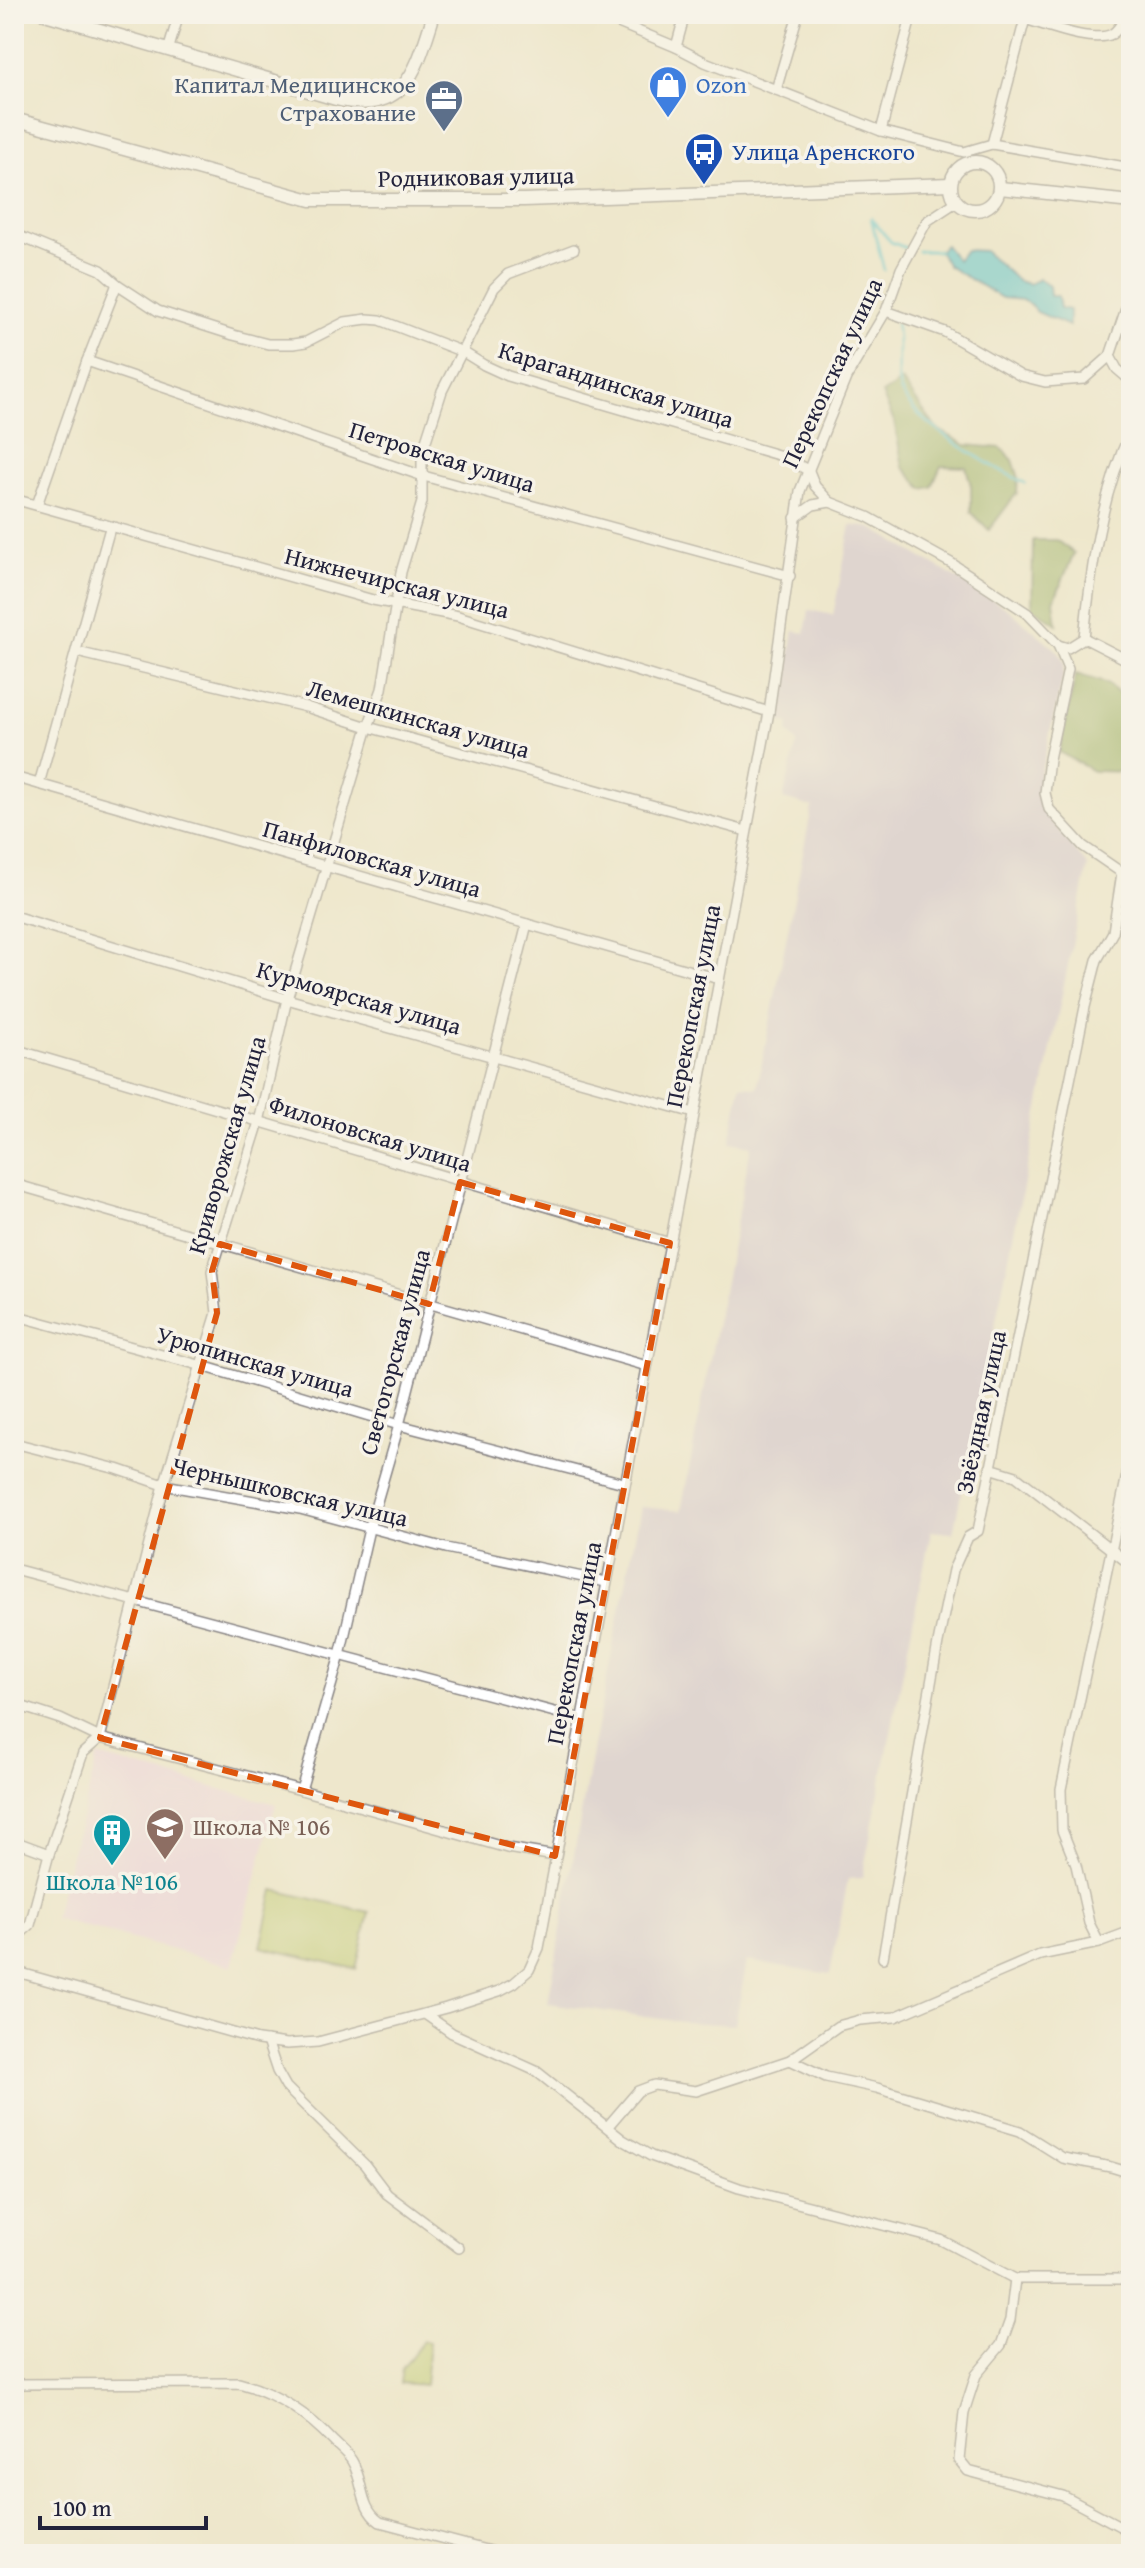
<svg xmlns="http://www.w3.org/2000/svg" width="1145" height="2568" viewBox="0 0 1145 2568" font-family="'Gentium Book Plus',serif">
  <style>
    .built { fill: #eed0e7 }
    .industrial { fill: #ccbed3 }
    .green { fill: #bac86b; stroke: #6e7553; stroke-width: 2 }
    .forest { fill: #93ac5f; stroke: #5a674d; stroke-width: 2 }
    .water { fill: #57c3cf; stroke: #3c7285; stroke-width: 2 }
    .lines { fill: none; stroke-linecap: round; stroke-linejoin: round }
    .stream { stroke: #57c3cf; stroke-width: 3 }
    .street-casing { stroke: #888484; stroke-width: 12 }
    .secondary-casing { stroke: #888484; stroke-width: 15 }
    .street { stroke: #fff; stroke-width: 9 }
    .secondary { stroke: #fff; stroke-width: 12 }
    .marked { fill: none; stroke: #de560e; stroke-width: 6; stroke-dasharray: 16 10; stroke-linejoin: round }
    .labels { text-anchor: middle; stroke-width: 7; stroke-linejoin: round; paint-order: stroke }
    .service-label { font-size: 24px; fill: #4e5e75; stroke: #f7f3e8; text-anchor: end }
    .shop-label { font-size: 24px; fill: #366cbe; stroke: #f7f3e8; text-anchor: start }
    .transit-label { font-size: 24px; fill: #164399; stroke: #f7f3e8; text-anchor: start }
    .street-label { font-size: 24px; fill: #22223b; stroke: #f7f3e8 }
    .education-label { font-size: 24px; fill: #785e54; stroke: #f7f3e8; text-anchor: start }
    .culture-label { font-size: 24px; fill: #0d838f; stroke: #f7f3e8 }
  </style>
  <rect width="100%" height="100%" fill="#f7f3e8"/>
  <filter id="ink" filterUnits="userSpaceOnUse"><feTurbulence type="fractalNoise" baseFrequency=".0125" numOctaves="2"/><feDisplacementMap in="SourceGraphic" scale="16" xChannelSelector="R" yChannelSelector="G"/><feConvolveMatrix kernelMatrix="1 2 1 2 8 2 1 2 1" color-interpolation-filters="sRGB"/></filter>
  <filter id="wash" filterUnits="userSpaceOnUse"><feTurbulence type="fractalNoise" baseFrequency=".006" numOctaves="4" result="noise"/><feDisplacementMap in="SourceGraphic" scale="32" xChannelSelector="R" yChannelSelector="G"/><feGaussianBlur stdDeviation="1.8" result="paint"/><feColorMatrix in="noise" values="0 0 0 0 0 0 0 0 0 0 0 0 0 0 0 0 0 1.4 0 .05"/><feComposite in="paint" operator="in"/></filter>
  <g filter="url(#wash)">
    <rect width="100%" height="100%" fill="#eee7cc"/>
    <path class="built" d="M98 1756 276 1804 232 1966 54 1918Z"/>
    <path class="industrial" d="M851 525 872 528 1008 609 1058 651 1064 662 1063 677 1040 775V797L1047 816 1088 866 953 1533 931 1531 862 1878 848 1879 830 1974 747 1961 735 2025 682 2022 548 2003 593 1746 641 1507 681 1511 751 1146 730 1142 741 1085 757 1088 812 807 783 799 797 743 788 732 789 723 779 721 794 631 805 633 809 610 833 615Z"/>
    <g class="green">
      <path d="M274 1890 369 1912 356 1969 261 1947Z"/>
      <path d="M423 2341 429 2342 425 2385 400 2383 402 2369Z"/>
    </g>
    <g class="forest">
      <path d="M902 381 936 428 966 445 1001 448 1013 460 1018 475 1017 493 989 530 971 512V486L966 467 941 466 932 487 923 489 903 467 894 421 882 394Z"/>
      <path d="M1033 540H1056L1074 553 1054 601 1057 624 1032 607Z"/>
      <path d="M1076 674 1105 683 1130 701 1131 772 1093 771 1059 752Z"/>
    </g>
    <path class="water" d="M945 245 957 260 965 250 985 251 1018 281 1029 284 1039 279 1049 286 1050 296H1058L1060 308 1069 310V326L1037 312 1024 300 1002 298 948 266 939 251Z"/>
    <g class="lines">
      <g class="stream">
        <path d="M871 218 884 270"/>
        <path d="M873 221 891 242 906 248"/>
        <path d="M918 251H939"/>
        <path d="M896 323C901 343 895 365 899 385 906 419 994 468 1025 483"/>
      </g>
    </g>
  </g>
  <g filter="url(#ink)">
    <g class="lines">
      <g class="street-casing">
        <g id="street">
          <path d="M597 14 676 47 705 62 881 131 964 152 992 144 1131 168"/>
          <path d="M676 47 685 14"/>
          <path d="M168 51 179 14"/>
          <path d="M776 90 798 14"/>
          <path d="M881 131 912 14"/>
          <path d="M992 144 1025 19C1046 25 1092 44 1112 34 1119 30 1123 21 1127 14"/>
          <path d="M14 234 101 270 117 284 158 311 233 335 268 344H293L306 342 345 322 367 319 380 320 463 352 484 365 508 376 785 457 809 471 815 486 830 502 868 517 951 563 1027 613 1058 645 1068 648 1084 638 1131 662"/>
          <path d="M886 311 945 332 1021 376 1045 382 1084 379 1110 356 1131 294"/>
          <path d="M1110 356 1117 369 1131 381"/>
          <path d="M87 361 420 475 790 576"/>
          <path d="M14 499 373 600 458 616 769 712"/>
          <path d="M37 505 87 361 117 284"/>
          <path d="M795 518 813 505 830 502"/>
          <path d="M1084 638C1091 568 1101 495 1131 431"/>
          <path d="M1058 645 1068 669 1049 759 1045 793 1049 809 1083 846 1131 879"/>
          <path d="M77 652 306 707 368 727 746 831"/>
          <path d="M14 777 719 979"/>
          <path d="M39 784 110 528"/>
          <path d="M14 916 287 999 694 1113"/>
          <path d="M14 1049 670 1243"/>
          <path d="M14 1184 647 1366"/>
          <path d="M14 1315 199 1365 399 1425 624 1483"/>
          <path d="M14 1443 117 1469 164 1485 300 1509 446 1548 606 1582"/>
          <path d="M990 1468 1016 1476 1131 1565"/>
          <path d="M14 1569 581 1719"/>
          <path d="M14 1704 60 1719 100 1738 301 1790 507 1848 555 1856"/>
          <path d="M301 1790 340 1655 369 1529 399 1425 527 924"/>
          <path d="M14 1841 49 1854"/>
          <path d="M14 1939 30 1925 49 1854 83 1753 100 1738 164 1485 217 1313 212 1271 259 1122 287 999 368 727 382 689 401 572 422 502V453L442 391 494 288 508 274 574 249"/>
          <path d="M1099 1943 1089 1923 1076 1865 1062 1830 1061 1789 1131 1456"/>
          <path d="M883 1958 938 1643 953 1570 968 1537 978 1531 1085 1007 1097 960 1113 932 1122 873"/>
          <path d="M14 1971 258 2040 287 2044 318 2042 446 2008 499 1991 514 1983 529 1970 539 1948 769 712 800 491 846 378 886 311 901 269 927 221 956 202"/>
          <path d="M425 2014 452 2033 536 2071 623 2140 651 2156 739 2188 941 2240 1015 2279H1131"/>
          <path d="M267 2041 277 2071 286 2087 365 2165 387 2194 459 2248"/>
          <path d="M790 2060 826 2077 877 2088 1020 2131 1063 2158 1111 2167 1131 2173"/>
          <path d="M608 2126 638 2091 654 2085 696 2091 790 2060 838 2026 860 2020 895 2017 1040 1955 1099 1943 1131 1931"/>
          <path d="M1015 2279 1010 2320 1001 2345 976 2375 964 2412 959 2460 968 2471 1063 2496 1131 2532"/>
          <path d="M14 2384 239 2383C277 2393 307 2413 334 2442 340 2448 348 2454 352 2461 364 2481 359 2508 380 2522L501 2554"/>
        </g>
      </g>
      <g class="secondary-casing">
        <g id="secondary">
          <path d="M45 14 336 99C407 117 417 67 434 14"/>
          <path d="M14 119 311 200H524L950 184"/>
          <circle cx="975" cy="186" r="24"/>
          <path d="M1000 188 1131 202"/>
        </g>
      </g>
      <use href="#street" class="street"/>
      <use href="#secondary" class="secondary"/>
    </g>
  </g>
  <path d="M0 0H1145V2568H0ZM460 1182 670 1243 555 1856 100 1738 217 1313 212 1271 220 1244 429 1304Z" fill="#eee7cc" fill-opacity=".55" fill-rule="evenodd"/>
  <path class="marked" d="M460 1182 670 1243 555 1856 100 1738 217 1313 212 1271 220 1244 429 1304Z"/>
  <defs>
    <g id="shop-pin" transform="scale(2)"><path d="M0 17L-7.5 6A9.5 9.5 0 1 1 7.5 6Z" fill="#3f7fe0" stroke="#f7f3e8"/><path d="M-5-2.5h2.3a2.7 3.5 0 0 1 5.4 0H5L5.5 6h-11ZM-1.5-2.5h3a1.5 2.3 0 0 0-3 0Z" fill="#fff"/></g>
    <g id="office-pin" transform="scale(2)"><path d="M0 17L-7.5 6A9.5 9.5 0 1 1 7.5 6Z" fill="#5c6f8a" stroke="#f7f3e8"/><path d="M-6-3h4V-5.5h4V-3h4V5H-6ZM-1-4.5V-3h2v-1.5ZM-6 0V1H6V0Z" fill="#fff"/></g>
    <g id="bus-pin" transform="scale(2)"><path d="M0 17L-7.5 6A9.5 9.5 0 1 1 7.5 6Z" fill="#1a4fb4" stroke="#f7f3e8"/><path d="M-5-6H5V4H4V6H2V4H-2V6H-4V4H-5ZM-3.5-4V0h7V-4ZM-3.5 1.2v1.5H-2V1.2ZM2 1.2v1.5H3.5V1.2Z" fill="#fff"/></g>
    <g id="school-pin" transform="scale(2)"><path d="M0 17L-7.5 6A9.5 9.5 0 1 1 7.5 6Z" fill="#8d6e63" stroke="#f7f3e8"/><path d="M0-5L7-2L0 1L-7-2ZM-4 1L0 2.5L4 1V4Q0 6-4 4Z" fill="#fff"/></g>
    <g id="building-pin" transform="scale(2)"><path d="M0 17L-7.5 6A9.5 9.5 0 1 1 7.5 6Z" fill="#0f9aa8" stroke="#f7f3e8"/><path d="M-4-6H4V6H1V3H-1V6H-4ZM-2.5-4.3h1.7v1.8h-1.7ZM.8-4.3h1.7v1.8H.8ZM-2.5-1h1.7V.8h-1.7ZM.8-1h1.7V.8H.8Z" fill="#fff"/></g>
  </defs>
  <g fill-rule="evenodd">
    <use href="#shop-pin" x="668" y="85"/>
    <use href="#office-pin" x="444" y="99"/>
    <use href="#bus-pin" x="704" y="152"/>
    <use href="#school-pin" x="165" y="1827"/>
    <use href="#building-pin" x="112" y="1833"/>
  </g>
  <g class="labels">
    <g class="service-label">
      <text x="416" y="93">Капитал Медицинское<tspan x="416" dy="28">Страхование</tspan></text>
    </g>
    <g class="shop-label">
      <text x="696" y="93">Ozon</text>
    </g>
    <g class="transit-label">
      <text x="732" y="160">Улица Аренского</text>
    </g>
    <g class="street-label">
      <text transform="translate(476 177) rotate(-1)" y="8">Родниковая улица</text>
      <text transform="translate(832 373) rotate(-65)" y="8">Перекопская улица</text>
      <text transform="translate(616 385) rotate(17)" y="8">Карагандинская улица</text>
      <text transform="translate(442 457) rotate(17)" y="8">Петровская улица</text>
      <text transform="translate(397 583) rotate(14)" y="8">Нижнечирская улица</text>
      <text transform="translate(418 719) rotate(16)" y="8">Лемешкинская улица</text>
      <text transform="translate(372 859) rotate(16)" y="8">Панфиловская улица</text>
      <text transform="translate(359 998) rotate(16)" y="8">Курмоярская улица</text>
      <text transform="translate(693 1006) rotate(-79)" y="8">Перекопская улица</text>
      <text transform="translate(370 1134) rotate(17)" y="8">Филоновская улица</text>
      <text transform="translate(227 1145) rotate(-74)" y="8">Криворожская улица</text>
      <text transform="translate(395 1352) rotate(-75)" y="8">Светогорская улица</text>
      <text transform="translate(255 1362) rotate(16)" y="8">Урюпинская улица</text>
      <text transform="translate(981 1412) rotate(-78)" y="8">Звёздная улица</text>
      <text transform="translate(290 1492) rotate(13)" y="8">Чернышковская улица</text>
      <text transform="translate(574 1643) rotate(-79)" y="8">Перекопская улица</text>
    </g>
    <g class="education-label">
      <text x="193" y="1835">Школа № 106</text>
    </g>
    <g class="culture-label">
      <text x="112" y="1890">Школа №106</text>
    </g>
  </g>
  <rect width="1145" height="2568" fill="none" stroke="#f7f3e8" stroke-width="48"/>
  <path d="M40 2516v12h166v-12" fill="none" stroke="#22223b" stroke-width="4"/>
  <text x="52" y="2516" font-size="24" fill="#22223b" stroke="#f7f3e8" stroke-width="6" paint-order="stroke">100 m</text>
</svg>
